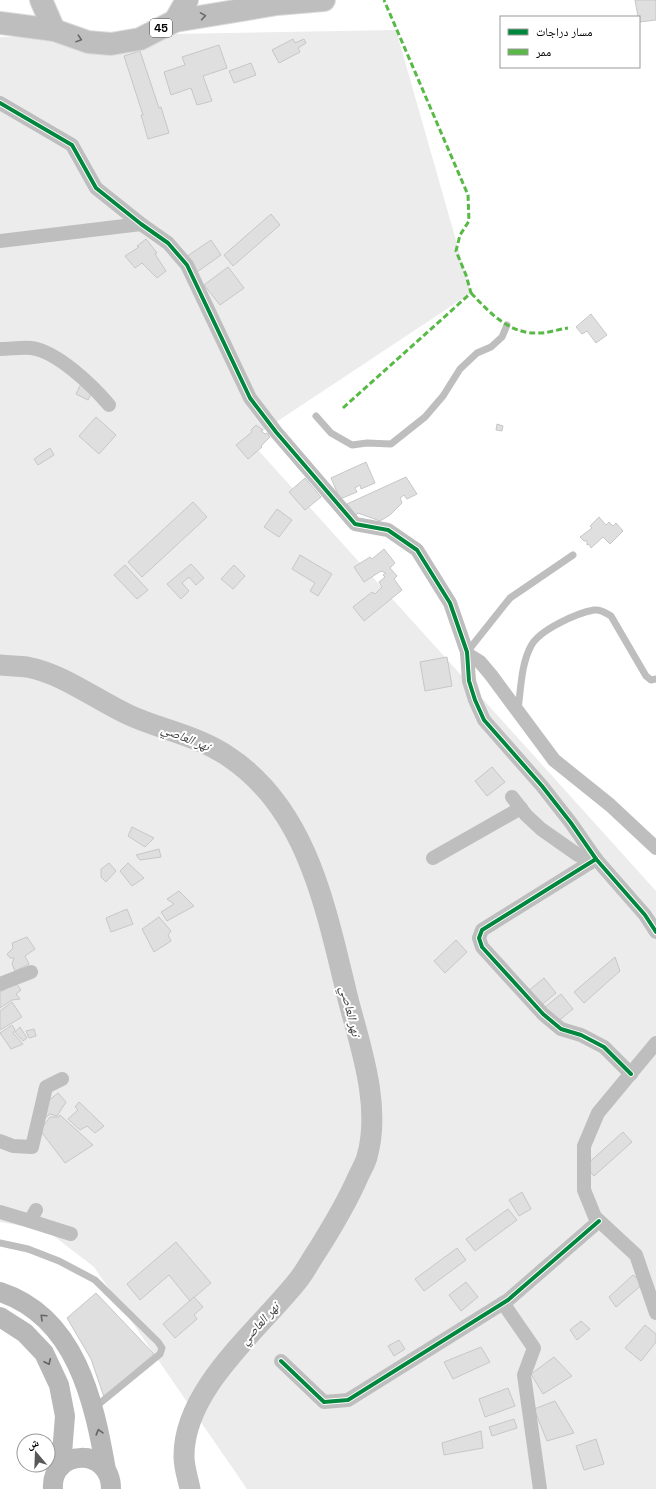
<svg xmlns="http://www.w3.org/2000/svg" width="656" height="1489" viewBox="0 0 656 1489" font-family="'Space Grotesk','Noto Naskh Arabic',sans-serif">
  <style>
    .green { fill: #ececec }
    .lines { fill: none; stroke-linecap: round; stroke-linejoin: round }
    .river { stroke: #bfbfbf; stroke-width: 21 }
    .building { fill: #dfdfdf; stroke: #c7c7c7 }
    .primary-casing { stroke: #dbdbdb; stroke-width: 24 }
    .highway-casing { stroke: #dbdbdb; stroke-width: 24 }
    .lane { stroke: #bebebe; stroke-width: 7 }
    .street { stroke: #bebebe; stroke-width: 14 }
    .secondary { stroke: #b8b8b8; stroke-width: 20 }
    .primary { stroke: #bebebe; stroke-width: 22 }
    .highway { stroke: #bebebe; stroke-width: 22 }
    .quiet { stroke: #58b947; stroke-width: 3; stroke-dasharray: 6 3; stroke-linecap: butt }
    .cycleway-casing { stroke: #fff; stroke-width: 6 }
    .cycleway { stroke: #00873e; stroke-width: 4 }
    .oneway { stroke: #686868 }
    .oneway2 { stroke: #656565 }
    .labels { text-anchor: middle; stroke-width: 4; stroke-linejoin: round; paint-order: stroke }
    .shield { fill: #fff; stroke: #4c4c4c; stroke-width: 1 }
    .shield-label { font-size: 11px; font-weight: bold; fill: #000 }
    .water-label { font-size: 13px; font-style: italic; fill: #444; stroke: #fff }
  </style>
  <rect width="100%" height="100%" fill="#fff"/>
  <path class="green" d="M396 30 471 293 249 440 656 891V1489H247L94 1267 46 1230 0 1222V37Z"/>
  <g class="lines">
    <path class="river" d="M0 665C9 666 18 666 27 667 64 674 96 700 129 715 162 730 199 736 229 757 310 811 327 915 349 1003 362 1051 381 1108 367 1157 365 1164 361 1170 358 1177 347 1202 334 1224 319 1248 312 1258 306 1270 299 1279 260 1329 183 1389 184 1457 184 1467 188 1479 190 1489"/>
  </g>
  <g class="building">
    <path d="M635 0H656V20L639 22Z"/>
    <path d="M293 39 295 43 304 39 306 43 298 48 300 52 279 63 272 50Z"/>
    <path d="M219 45 227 68 203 76 212 101 197 105 191 88 171 95 164 72 185 65 182 57Z"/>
    <path d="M140 51 159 108 161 107 169 133 148 139 141 115H143L124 56Z"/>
    <path d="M251 63 256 75 234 83 229 71Z"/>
    <path d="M271 214 280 225 233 266 224 255Z"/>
    <path d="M146 239 157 253 155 254 166 271 157 278 142 263 135 268 125 256 139 247 137 246Z"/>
    <path d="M211 240 221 255 197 272 186 257Z"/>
    <path d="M228 267 244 288 220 305 204 285Z"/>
    <path d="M591 314 607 335 596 343 587 331 582 334 576 327Z"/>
    <path d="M81 384 93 389 88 400 76 394Z"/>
    <path d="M96 417 116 435 99 454 79 436Z"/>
    <path d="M497 424 503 426 502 431 496 430Z"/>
    <path d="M256 425 263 430 261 431 265 434 267 433 270 437 261 446 262 447 248 459 236 445 252 432 251 430Z"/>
    <path d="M50 448 54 455 38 465 34 459Z"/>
    <path d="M366 462 375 483 361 489 360 485 355 488 357 492 340 499 331 478Z"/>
    <path d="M406 477 417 494 407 499 404 495 400 498 402 503 390 515 380 521 358 513 356 515 347 504Z"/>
    <path d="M305 478 321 497 305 510 289 492Z"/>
    <path d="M193 502 207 517 142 577 128 562Z"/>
    <path d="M277 509 292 520 279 537 264 527Z"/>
    <path d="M599 517 606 525 609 522 613 526 616 523 623 531 610 544 603 537 591 548 589 544 587 545V541H584L580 537 592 528 590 526Z"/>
    <path d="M384 549 395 563 390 568 397 576 394 579 402 590 364 621 353 607 372 592 375 594 382 587 379 582 385 577 383 575 386 573 381 571 364 582 354 567 370 557 372 559Z"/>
    <path d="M300 555 332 574 318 596 310 591 315 583 292 569Z"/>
    <path d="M191 564 204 578 196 585 189 577 182 583 189 591 181 599 167 584Z"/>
    <path d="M125 565 148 590 137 599 114 575Z"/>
    <path d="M234 565 245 576 233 589 221 579Z"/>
    <path d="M447 657 452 686 425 691 420 662Z"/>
    <path d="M492 767 505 782 487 796 475 781Z"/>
    <path d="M132 827 154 838 145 847 128 836Z"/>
    <path d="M159 849 161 857 140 860 136 855Z"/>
    <path d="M109 863 116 871 106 882 101 877V869Z"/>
    <path d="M128 863 144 878 132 886 120 871Z"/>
    <path d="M179 891 194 906 167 921 161 912 174 904 167 899Z"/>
    <path d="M127 909 133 924 111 932 106 918Z"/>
    <path d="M159 917 171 931 168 935 171 941 154 952 142 929Z"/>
    <path d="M27 937 35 949 25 956 29 964 15 971 12 964 14 958H10L7 954 13 948 12 943Z"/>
    <path d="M456 940 467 952 445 973 434 961Z"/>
    <path d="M615 957 620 971 584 1003 574 992Z"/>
    <path d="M544 978 556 993 539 1007 527 992Z"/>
    <path d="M16 983 21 990 16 994 20 999 12 1000 0 1008V992Z"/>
    <path d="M561 994 573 1009 556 1023 544 1008Z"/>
    <path d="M12 1002 22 1017 0 1030V1011Z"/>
    <path d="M12 1025 15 1030 13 1033 23 1044 11 1049 0 1033Z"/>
    <path d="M20 1027 27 1038 23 1041 15 1032Z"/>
    <path d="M34 1029 36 1036 29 1038 26 1031Z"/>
    <path d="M58 1093 66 1102 57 1116 50 1114 43 1120 36 1111Z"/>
    <path d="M79 1102 104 1126 95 1133 87 1126 80 1130 68 1119 78 1110 75 1107Z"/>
    <path d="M60 1115 93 1145 65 1163 40 1130 50 1117H59Z"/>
    <path d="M623 1132 632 1142 594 1176 585 1166Z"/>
    <path d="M522 1192 531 1209 519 1216 509 1200Z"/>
    <path d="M508 1209 517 1220 475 1251 466 1239Z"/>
    <path d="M176 1242 211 1283 190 1301 169 1275 140 1300 127 1284Z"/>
    <path d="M457 1248 466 1260 424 1291 415 1279Z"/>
    <path d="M633 1275 644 1283 616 1307 609 1297Z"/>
    <path d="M466 1282 478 1297 461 1311 449 1295Z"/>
    <path d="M96 1293 154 1354 104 1397 91 1359 67 1318Z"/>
    <path d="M194 1297 203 1307 194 1315 197 1319 175 1338 163 1324Z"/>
    <path d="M581 1321 590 1329 577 1340 570 1330Z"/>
    <path d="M645 1325 656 1334V1342L641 1361 625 1348Z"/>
    <path d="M399 1340 405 1349 394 1356 388 1346Z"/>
    <path d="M481 1347 490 1362 453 1379 444 1362Z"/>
    <path d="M554 1357 572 1376 543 1394 531 1374Z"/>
    <path d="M508 1388 515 1406 485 1417 479 1399Z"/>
    <path d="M555 1401 574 1433 547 1441 534 1409Z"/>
    <path d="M514 1419 517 1428 492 1436 489 1427Z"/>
    <path d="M481 1431 483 1448 444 1455 442 1443Z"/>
    <path d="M596 1439 604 1464 584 1470 576 1446Z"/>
  </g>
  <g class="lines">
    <g class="primary-casing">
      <g id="primary">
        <path d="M41 0 54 30"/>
        <path d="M175 21 187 0"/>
      </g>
    </g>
    <g class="highway-casing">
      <path id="highway" d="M0 23 54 30 88 42 111 44 140 39 175 21 277 4 324 0"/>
    </g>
    <g class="lane">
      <path d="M316 416 331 433 352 445 367 443 391 444 425 417 443 396 460 369 477 353 491 347 502 337 507 325"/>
      <path d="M467 652 510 598 573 555"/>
      <path d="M518 709C521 689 521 664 531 646 539 630 577 613 594 610 601 609 606 613 611 616L646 676 651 680 656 679"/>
      <path d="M0 1243 28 1249 59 1261 95 1280 158 1342 162 1348 160 1354 94 1408"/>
    </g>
    <g class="street">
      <path d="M0 103 72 145 96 188 141 224 168 243 187 265 250 398 276 432 355 524 388 530 417 550 450 603 467 652 469 681 475 700 484 720 542 786 571 823 596 859 645 915 656 932"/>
      <path d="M0 241 141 224"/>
      <path d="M0 349C10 349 21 347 31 348 57 351 93 386 109 405"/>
      <path d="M467 654 480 662 491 675 554 760 610 805 656 848"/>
      <path d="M512 797 526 815 541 829 578 855 596 859"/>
      <path d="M433 858 521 808"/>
      <path d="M596 859 482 930 479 938 482 947 543 1014 561 1029 581 1035 604 1047 631 1074"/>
      <path d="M0 984 31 972"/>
      <path d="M656 1043 598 1113 584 1146V1190L595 1217 636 1255 656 1313"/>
      <path d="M0 1141 13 1146 32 1147 46 1087 62 1079"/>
      <path d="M0 1212 30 1221 36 1210"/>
      <path d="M30 1221 71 1234"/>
      <path d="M503 1303 534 1348 524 1375 540 1489"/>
      <path d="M281 1361 324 1402 348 1400 508 1300 599 1221"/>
    </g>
    <g class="secondary">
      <path d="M0 1292C76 1317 94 1401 106 1470"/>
      <path d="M0 1317 25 1333 44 1353 59 1385 65 1416 61 1466"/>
      <path d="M53 1489C50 1449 111 1446 111 1489"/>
    </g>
    <use href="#primary" class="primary"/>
    <use href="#highway" class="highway"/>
    <g class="quiet">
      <path d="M471 293C490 313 510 335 540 333 549 333 559 329 568 328"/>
      <path d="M343 408 471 293 466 275 456 251 460 235 469 221 468 195 384 0"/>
    </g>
    <g class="cycleway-casing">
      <g id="cycleway">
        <path d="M0 103 72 145 96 188 141 224 168 243 187 265 250 398 276 432 355 524 388 530 417 550 450 603 467 652 469 681 475 700 484 720 542 786 571 823 596 859 645 915 656 932"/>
        <path d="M596 859 482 930 479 938 482 947 543 1014 561 1029 581 1035 604 1047 631 1074"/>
        <path d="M281 1361 324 1402 348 1400 508 1300 599 1221"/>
      </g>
    </g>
    <use href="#cycleway" class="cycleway"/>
  </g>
  <defs><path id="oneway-chevron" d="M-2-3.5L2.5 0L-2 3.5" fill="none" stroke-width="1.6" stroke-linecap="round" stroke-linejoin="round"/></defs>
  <g class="oneway">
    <use href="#oneway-chevron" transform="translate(203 16) rotate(-9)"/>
    <use href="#oneway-chevron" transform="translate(79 39) rotate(18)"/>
  </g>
  <g class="oneway2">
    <use href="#oneway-chevron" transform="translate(43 1317) rotate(-137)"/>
    <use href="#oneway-chevron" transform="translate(48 1362) rotate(65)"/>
    <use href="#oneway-chevron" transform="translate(99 1432) rotate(-106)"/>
  </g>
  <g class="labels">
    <rect class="shield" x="150" y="19" width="22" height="18" rx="3"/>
    <g class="shield-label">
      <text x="161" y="32">45</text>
    </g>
    <g class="water-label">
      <text transform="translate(186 737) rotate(22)" y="5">نهر العاصي</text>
      <text transform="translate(351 1011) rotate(76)" y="5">نهر العاصي</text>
      <text transform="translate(259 1323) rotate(-48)" y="5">نهر العاصي</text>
    </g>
  </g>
  <rect x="500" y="16" width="140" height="52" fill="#ffffff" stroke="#999999"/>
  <rect x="508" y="29" width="20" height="6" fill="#00873e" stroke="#999999"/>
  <text x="536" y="36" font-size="12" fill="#000000">مسار دراجات</text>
  <rect x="508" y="49" width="20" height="6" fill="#58b947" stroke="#999999"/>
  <text x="536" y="56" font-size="12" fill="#000000">ممر</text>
  <g transform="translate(36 1453) rotate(341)"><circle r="19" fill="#ffffff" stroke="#999999"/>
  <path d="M0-3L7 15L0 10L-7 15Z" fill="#595959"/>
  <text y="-6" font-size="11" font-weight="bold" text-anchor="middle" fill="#000000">ش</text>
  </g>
</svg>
